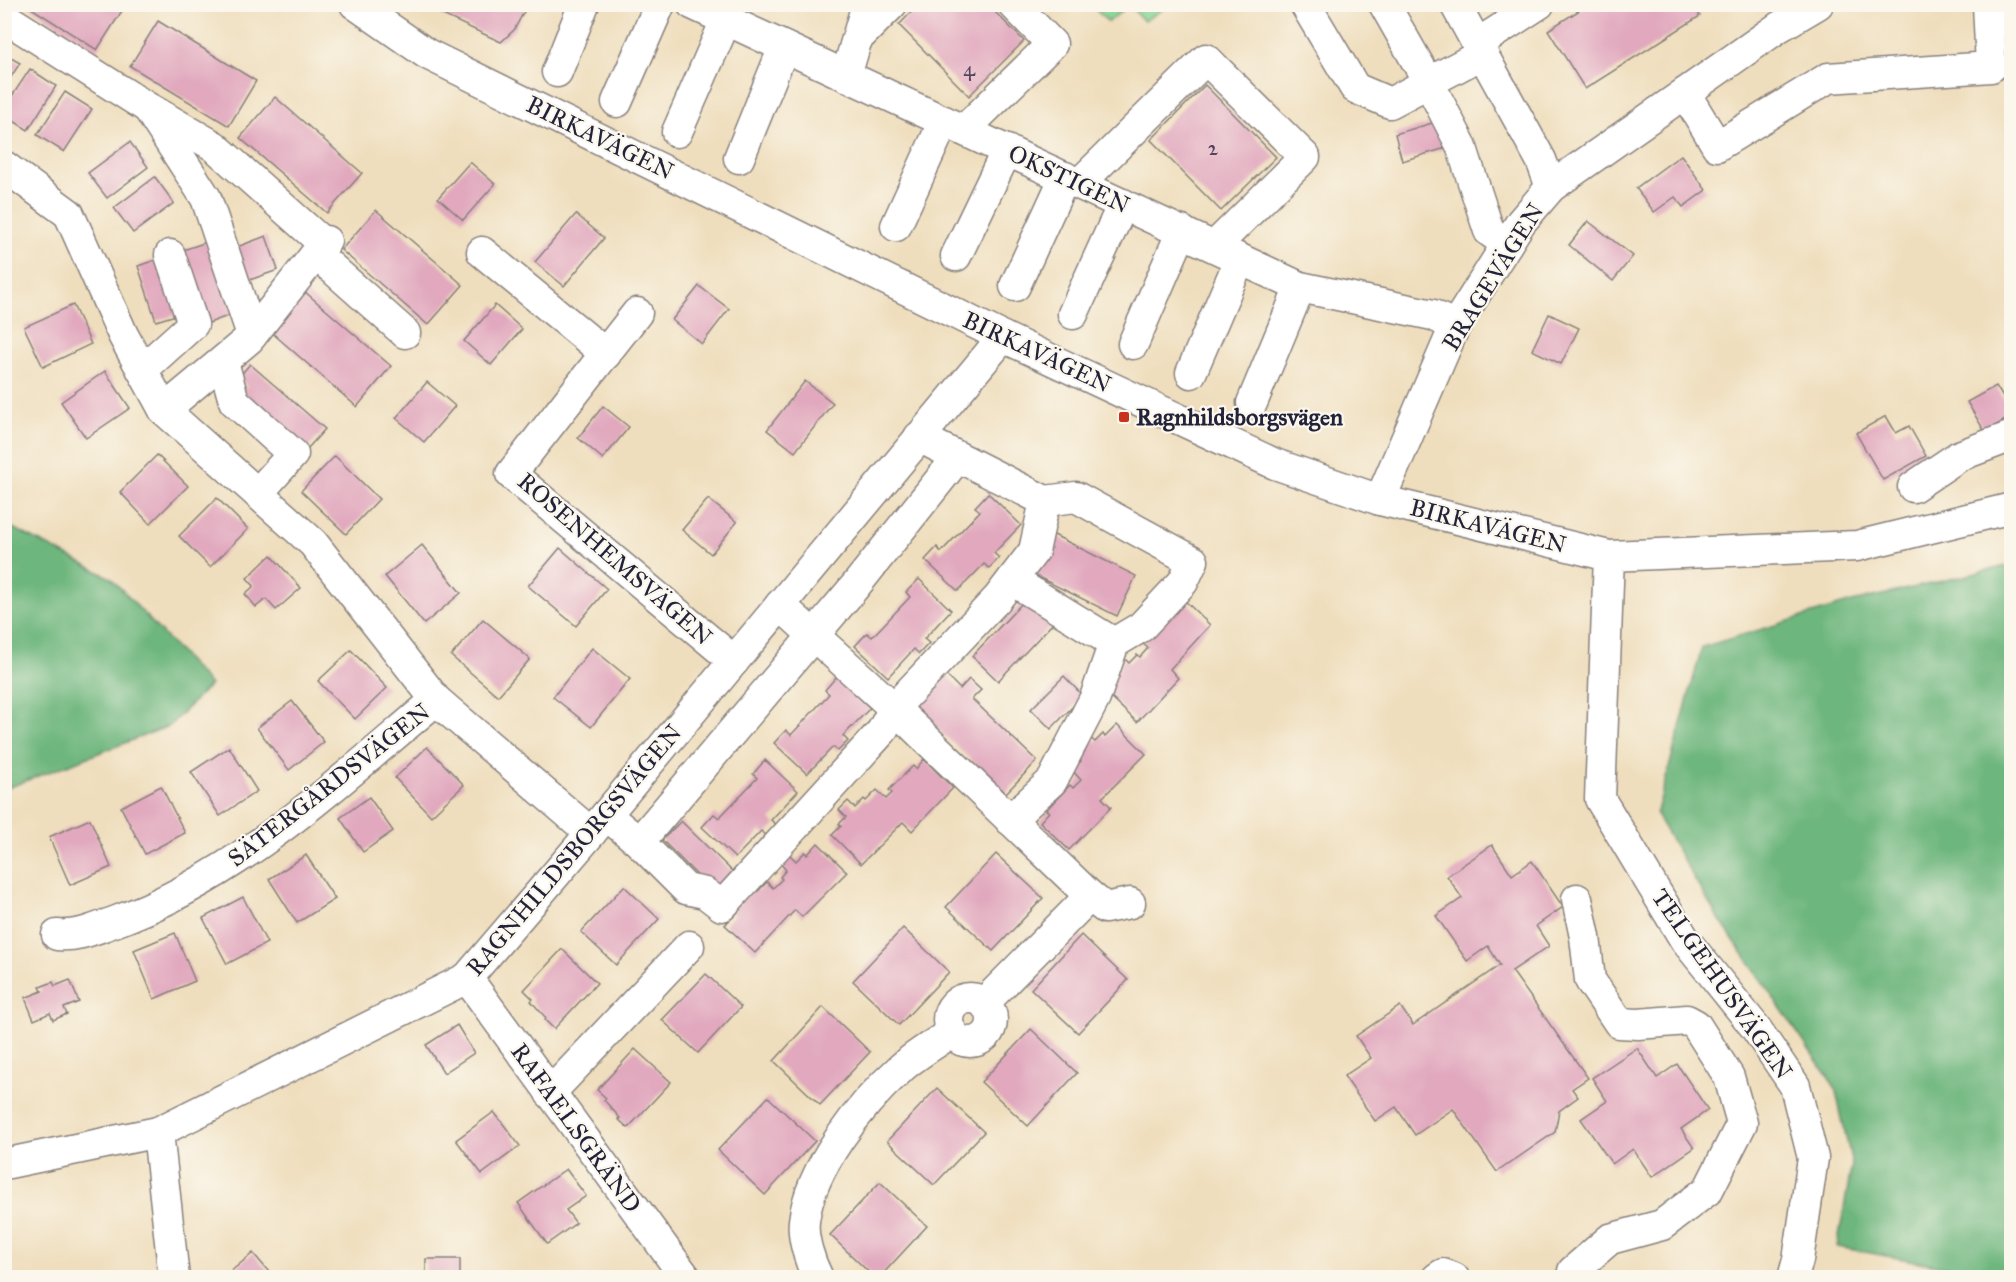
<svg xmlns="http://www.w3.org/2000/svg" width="2016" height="1282" viewBox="0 0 2016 1282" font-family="'IM FELL Great Primer',serif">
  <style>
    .green { fill: #87d593; stroke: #547c67; stroke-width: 1.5 }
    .forest { fill: #6db67d; stroke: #486c5c; stroke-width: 1.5 }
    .building { fill: #e1a8be }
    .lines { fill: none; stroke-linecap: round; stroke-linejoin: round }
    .minor-casing { stroke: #88807c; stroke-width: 33 }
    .minor { stroke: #fff; stroke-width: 30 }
    .poi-dot { fill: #c8321e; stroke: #fbf7ec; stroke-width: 2 }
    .labels { text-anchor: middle; stroke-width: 4.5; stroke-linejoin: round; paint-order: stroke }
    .number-label { font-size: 21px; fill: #52445c }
    .street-label { font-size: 24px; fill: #22223b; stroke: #fbf7ec }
    .poi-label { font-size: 24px; font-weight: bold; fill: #22223b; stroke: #fbf7ec; text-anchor: start }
  </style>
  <rect width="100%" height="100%" fill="#fbf7ec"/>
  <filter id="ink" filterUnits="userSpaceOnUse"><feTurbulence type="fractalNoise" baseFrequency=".0167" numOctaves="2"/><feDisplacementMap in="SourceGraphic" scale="12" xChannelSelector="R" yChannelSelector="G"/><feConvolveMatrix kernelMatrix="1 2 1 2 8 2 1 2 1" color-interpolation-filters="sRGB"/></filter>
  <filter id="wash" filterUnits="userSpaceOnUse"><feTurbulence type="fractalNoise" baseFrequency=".008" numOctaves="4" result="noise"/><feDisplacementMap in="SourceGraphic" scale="24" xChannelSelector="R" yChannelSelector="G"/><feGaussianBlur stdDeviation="1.35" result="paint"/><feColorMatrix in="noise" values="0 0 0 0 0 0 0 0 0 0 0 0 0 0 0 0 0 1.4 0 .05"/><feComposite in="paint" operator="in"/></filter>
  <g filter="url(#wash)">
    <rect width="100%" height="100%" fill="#efdebd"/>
    <path class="green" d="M1091 5H1169L1144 21 1129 5 1108 22Z"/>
    <g class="forest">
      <path d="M5 524 111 578 210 685 169 726 5 789Z"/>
      <path d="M2011 565 2012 1277 1985 1278V1274L1837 1247 1852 1164 1835 1087 1715 913 1656 815 1702 647 1852 602Z"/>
    </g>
    <g id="blocks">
      <g class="building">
        <path d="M25 4H123L125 6 97 50Z"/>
        <path d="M437 4H528L514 30 501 42 434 11Z"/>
        <path d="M919 4H987L1024 41 969 96 899 25Z"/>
        <path d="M1581 4H1693L1700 16 1585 89 1548 30 1583 8Z"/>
        <path d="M158 21 256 81 229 126 130 66Z"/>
        <path d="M4 54 20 63 4 88Z"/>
        <path d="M30 69 56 86 28 130 4 115V108Z"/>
        <path d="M1205 85 1276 157 1221 211 1151 140Z"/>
        <path d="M65 92 92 109 64 152 37 135Z"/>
        <path d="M275 97 362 173 327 213 240 138Z"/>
        <path d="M1446 119 1453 146 1402 161 1395 134Z"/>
        <path d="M130 142 148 167 107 198 88 173Z"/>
        <path d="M1681 155 1706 190 1683 207 1675 197 1654 212 1636 188Z"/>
        <path d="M470 162 495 184 463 220 438 198Z"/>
        <path d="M155 177 174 203 133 233 114 208Z"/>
        <path d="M376 210 463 285 428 325 341 250Z"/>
        <path d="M576 214 604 238 564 286 535 262Z"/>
        <path d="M1588 221 1633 256 1613 281 1569 245Z"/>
        <path d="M266 236 278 270 241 283 229 250Z"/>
        <path d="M207 242 233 314 209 323 183 250Z"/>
        <path d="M161 258 179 314 156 321 138 266Z"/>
        <path d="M699 286 729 309 702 344 672 320Z"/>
        <path d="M304 291 391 366 357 407 270 331Z"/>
        <path d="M73 305 91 344 43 367 24 327Z"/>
        <path d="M495 305 522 329 491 365 464 341Z"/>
        <path d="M1549 314 1579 328 1561 364 1532 350Z"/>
        <path d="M250 364 325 429 308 448 242 391 247 386 238 378Z"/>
        <path d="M105 371 130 408 86 438 61 402Z"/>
        <path d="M805 381 833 403 795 452 767 430Z"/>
        <path d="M427 382 455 406 424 442 396 418Z"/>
        <path d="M1996 386 2012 412V416L1985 432 1967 402Z"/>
        <path d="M603 406 629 427 603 459 578 438Z"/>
        <path d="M1886 416 1896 433 1909 426 1926 456 1883 480 1856 433Z"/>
        <path d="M157 455 188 486 150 524 120 492Z"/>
        <path d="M335 456 379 499 346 534 301 491Z"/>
        <path d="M988 493 1021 525 994 553 999 558 989 568 984 564 958 591 925 560 937 547 941 552 980 511 975 507Z"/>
        <path d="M217 498 248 529 210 567 179 536Z"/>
        <path d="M708 499 737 522 711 554 682 530Z"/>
        <path d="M1052 534 1136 576 1117 616 1032 574Z"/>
        <path d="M422 545 461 593 424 624 385 576Z"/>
        <path d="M560 548 607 589 576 626 528 586Z"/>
        <path d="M271 555 301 588 276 610 266 599 256 607 245 594 254 586 247 578Z"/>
        <path d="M919 579 951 610 924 639 929 643 919 654 914 649 888 677 855 646 867 633 872 637 910 597 906 592Z"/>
        <path d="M1181 597 1210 625 1170 669 1178 678 1137 722 1106 693 1124 658 1129 663 1137 655 1140 657 1148 648 1143 644Z"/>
        <path d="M1027 598 1053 623 998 681 972 656Z"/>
        <path d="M483 619 530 659 498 696 451 656Z"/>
        <path d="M592 648 630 679 591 727 553 697Z"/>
        <path d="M351 650 387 688 355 719 318 681Z"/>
        <path d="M942 671 960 689 969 679 981 690 972 699 1037 761 1006 793 911 704Z"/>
        <path d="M837 676 870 708 843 736 848 741 838 751 833 747 807 774 774 743 786 730 791 735 829 694 825 690Z"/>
        <path d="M1064 676 1083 696 1051 729 1031 709Z"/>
        <path d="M292 701 324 742 289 770 257 728Z"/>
        <path d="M1117 725 1146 754 1102 798 1111 807 1069 850 1040 822 1049 812 1046 810 1070 785 1073 788 1081 780 1072 770 1081 761 1079 759 1085 752 1079 745 1088 736 1095 742 1103 734 1105 737Z"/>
        <path d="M229 747 257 791 220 816 191 772Z"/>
        <path d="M427 747 464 785 431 816 395 778Z"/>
        <path d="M924 759 953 788 912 831 903 822 861 864 832 835 841 826 839 824 846 817 839 810 848 801 855 808 864 799 866 801 877 790 886 799 892 793 889 790 913 766 916 769Z"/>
        <path d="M765 760 798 791 771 820 776 825 766 835 761 831 735 858 702 827 714 814 719 818 757 778 753 774Z"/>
        <path d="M161 786 185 833 145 854 121 807Z"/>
        <path d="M369 797 393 831 363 852 340 818Z"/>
        <path d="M90 819 111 867 70 885 49 837Z"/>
        <path d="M681 821 734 873 715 893 662 840Z"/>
        <path d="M818 843 847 872 802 917 795 910 755 953 725 925 734 915 731 912 755 888 758 891 767 882 773 888 782 879 780 877 786 870 780 863 789 854 796 861 805 852 807 855Z"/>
        <path d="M1492 845 1512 875 1532 861 1563 907 1536 926 1549 946 1512 971 1588 1078 1572 1089 1578 1097 1559 1111 1555 1132 1497 1172 1453 1109 1415 1135 1396 1107 1375 1121 1344 1076 1371 1058 1356 1036 1400 1006 1413 1025 1500 965 1488 946 1467 961 1436 916 1462 898 1447 876Z"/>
        <path d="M996 854 1043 898 993 951 946 907Z"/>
        <path d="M306 855 335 899 297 923 269 879Z"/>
        <path d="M624 886 659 919 616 965 581 932Z"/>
        <path d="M243 897 267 943 227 964 203 918Z"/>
        <path d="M903 928 949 972 899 1025 853 981Z"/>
        <path d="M175 933 195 981 154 999 134 950Z"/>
        <path d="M1081 935 1128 980 1078 1033 1031 989Z"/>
        <path d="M562 949 597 983 554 1029 545 1020 546 1018 531 1001 533 999 524 990Z"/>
        <path d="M706 974 741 1007 698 1053 662 1020Z"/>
        <path d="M70 980 79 1002 64 1008 67 1014 53 1020 50 1013 34 1020 25 998 42 991 40 987 53 982 55 986Z"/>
        <path d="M823 1007 870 1052 820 1105 774 1061Z"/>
        <path d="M457 1025 474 1053 444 1073 426 1045Z"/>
        <path d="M1031 1029 1077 1073 1028 1126 981 1082Z"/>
        <path d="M1637 1048 1657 1078 1677 1064 1708 1110 1681 1129 1694 1148 1652 1177 1633 1149 1612 1164 1581 1119 1607 1101 1592 1078Z"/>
        <path d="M635 1049 671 1082 628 1128 618 1119 620 1118 604 1100 606 1098 597 1090Z"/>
        <path d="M937 1088 984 1132 934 1185 887 1141Z"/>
        <path d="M768 1097 815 1141 765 1195 718 1150Z"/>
        <path d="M494 1112 520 1146 482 1174 456 1140Z"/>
        <path d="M566 1169 586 1196 566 1210 576 1223 547 1244 518 1203Z"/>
        <path d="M880 1182 927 1226 879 1278H875L830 1235Z"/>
        <path d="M253 1253 274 1278H235L230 1272Z"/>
        <rect x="426" y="1259" width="34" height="19"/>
      </g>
    </g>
  </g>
  <g filter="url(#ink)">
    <use href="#blocks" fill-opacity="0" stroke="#88807c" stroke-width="1.5"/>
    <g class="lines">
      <g class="minor-casing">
        <g id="minor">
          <path d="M355 4 427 54 1003 337 1275 464 1380 500 1609 556 1857 546 2012 508"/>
          <path d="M692 4 1300 287 1433 315 1455 326"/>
          <path d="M1305 4 1355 88 1390 103 1482 54"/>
          <path d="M1384 4 1429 83 1461 145 1489 231 1507 244"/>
          <path d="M1455 4 1541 160 1551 187"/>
          <path d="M4 17 148 108 206 198 252 335"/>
          <path d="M858 38 892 4"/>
          <path d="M1477 44 1539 4"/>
          <path d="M557 72 584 4"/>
          <path d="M846 76 867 4"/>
          <path d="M1685 93 1717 146 1828 78 1991 67 1988 4"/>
          <path d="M617 102 660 4"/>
          <path d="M152 110 214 146 324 244"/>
          <path d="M964 130 1052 44 1013 4"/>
          <path d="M677 132 726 20"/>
          <path d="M739 158 784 47"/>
          <path d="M4 166 69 214 123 335 164 410 313 543 436 700 591 833"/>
          <path d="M1079 184 1206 59 1305 157 1215 246"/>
          <path d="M896 226 944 121"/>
          <path d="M482 252 606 354"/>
          <path d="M316 254 405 333"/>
          <path d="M956 256 1007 150"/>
          <path d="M1015 286 1065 177"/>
          <path d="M637 313 511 474 734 661"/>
          <path d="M1073 314 1123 204"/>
          <path d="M1133 344 1182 231"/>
          <path d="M223 362 234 401 293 454 258 493"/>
          <path d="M142 370 193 324 170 255"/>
          <path d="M1191 373 1240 259"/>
          <path d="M1252 403 1300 287"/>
          <path d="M164 410 249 339 326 241"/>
          <path d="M1913 487 1959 456 2012 436"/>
          <path d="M1380 500 1455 326 1521 222 1551 187 1779 27 1818 4"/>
          <path d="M1609 556 1600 799 1685 940 1755 1027 1795 1086 1813 1158 1798 1260 1793 1278"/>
          <path d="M1012 580 1114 643"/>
          <path d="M780 605 894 708 1090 896 1105 908 1130 903"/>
          <path d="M606 815 639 842 686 889 705 893 722 906 882 731 894 708 998 598 1034 551 1045 501 919 437"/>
          <path d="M1010 820 1052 781 1095 698 1114 643 1141 627 1183 582 1193 561 1076 497 1045 501"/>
          <path d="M639 842 857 584 958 457"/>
          <path d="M57 935C78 937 94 929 114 922 237 878 337 783 436 700"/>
          <path d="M467 978 686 1278"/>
          <circle cx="970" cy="1020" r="22"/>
          <path d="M984 1003 1090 896"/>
          <path d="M550 1093 689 946"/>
          <path d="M158 1132 174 1278"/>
          <path d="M4 1164 158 1132 467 978 591 833 1003 337"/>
          <path d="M1573 1271 1610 1239 1662 1225 1708 1190 1742 1123 1729 1077 1696 1025 1687 1020 1638 1024 1619 1023 1590 980 1585 937 1577 899"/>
          <path d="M818 1278C810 1262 802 1238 804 1221 810 1168 861 1104 900 1069 915 1055 935 1044 952 1032"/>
          <path d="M1437 1278 1443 1274 1454 1278"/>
        </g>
      </g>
      <use href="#minor" class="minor"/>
    </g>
  </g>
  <rect class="poi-dot" x="1118" y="411" width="12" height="12" rx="3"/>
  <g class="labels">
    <g class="number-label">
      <text x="969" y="76">4</text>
      <text x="1213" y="155">2</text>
    </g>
    <g class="street-label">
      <text transform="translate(600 138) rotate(26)" y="8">BIRKAVÄGEN</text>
      <text transform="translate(1069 179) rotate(25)" y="8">OKSTIGEN</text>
      <text transform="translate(1493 277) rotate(-58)" y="8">BRAGEVÄGEN</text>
      <text transform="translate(1037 352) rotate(25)" y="8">BIRKAVÄGEN</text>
      <text transform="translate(1488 526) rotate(14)" y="8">BIRKAVÄGEN</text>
      <text transform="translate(615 559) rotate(41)" y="8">ROSENHEMSVÄGEN</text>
      <text transform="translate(329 785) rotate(-38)" y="8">SÄTERGÅRDSVÄGEN</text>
      <text transform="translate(574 850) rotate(-50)" y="8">RAGNHILDSBORGSVÄGEN</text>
      <text transform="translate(1722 984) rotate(55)" y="8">TELGEHUSVÄGEN</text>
      <text transform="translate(576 1128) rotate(54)" y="8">RAFAELSGRÄND</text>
    </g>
    <g class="poi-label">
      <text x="1136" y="425">Ragnhildsborgsvägen</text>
    </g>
  </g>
  <rect width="2016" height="1282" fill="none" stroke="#fbf7ec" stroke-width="24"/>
</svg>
